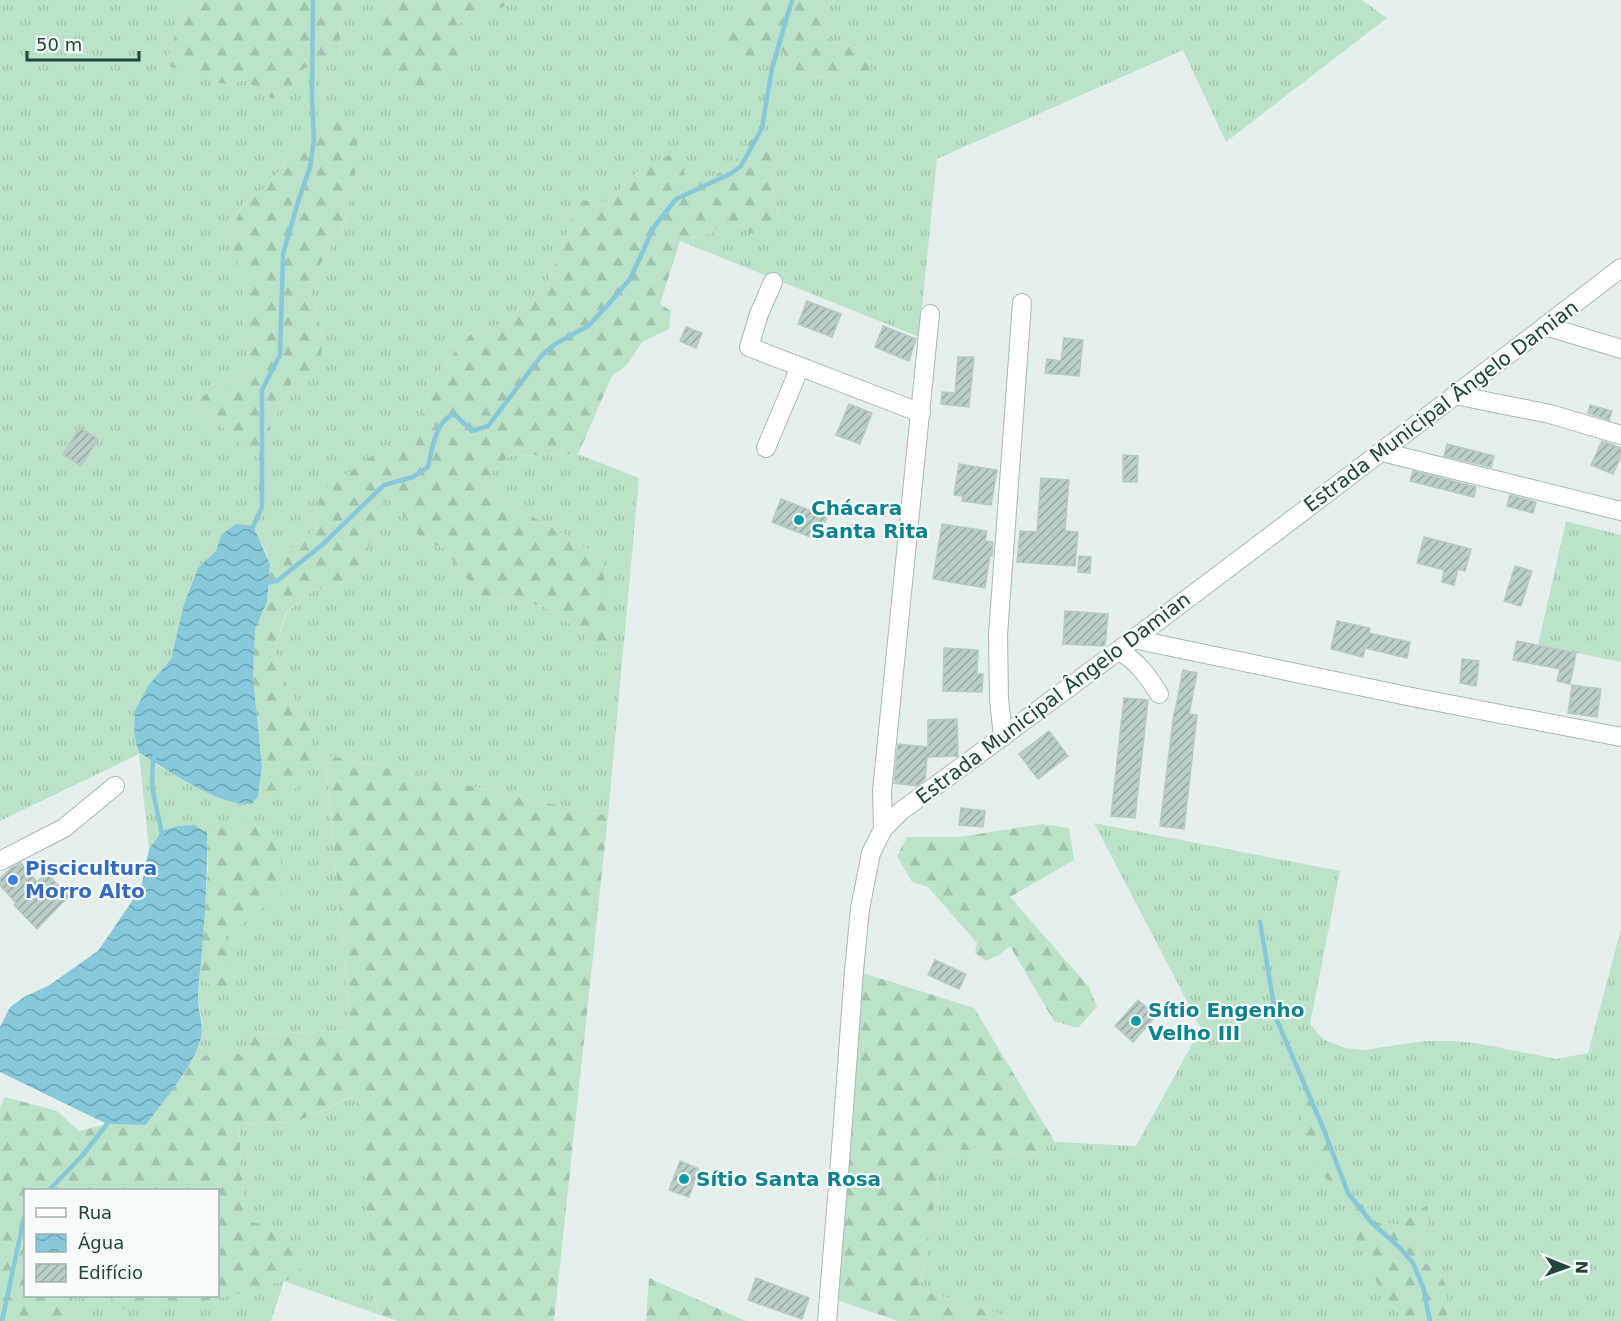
<svg xmlns="http://www.w3.org/2000/svg" width="1621" height="1321" viewBox="0 0 1621 1321" font-family="'DejaVu Sans',sans-serif">
  <style>
    .grass { fill: url(#grass-tufts); fill-rule: evenodd }
    .forest { fill: url(#forest-firs) }
    .water { fill: url(#water-waves) }
    .lines { fill: none; stroke-linecap: round; stroke-linejoin: round }
    .stream { stroke: #87c8da; stroke-width: 4.5 }
    .building { fill: url(#building-hatch); stroke: #b6cac3; stroke-width: 1.5 }
    .minor-casing { stroke: #a6b9b4; stroke-width: 20 }
    .minor { stroke: #fff; stroke-width: 18 }
    .culture-dot { fill: #0f9aa8; stroke: #f6fbf9; stroke-width: 2 }
    .shop-dot { fill: #3f7fe0; stroke: #f6fbf9; stroke-width: 2 }
    .labels { text-anchor: middle; stroke-width: 4.5; stroke-linejoin: round; paint-order: stroke }
    .street-label { font-size: 20px; fill: #21443d; stroke: #f6fbf9 }
    .culture-label { font-size: 20px; font-weight: bold; fill: #0d838f; stroke: #f6fbf9; text-anchor: start }
    .shop-label { font-size: 20px; font-weight: bold; fill: #366cbe; stroke: #f6fbf9; text-anchor: start }
  </style>
  <defs>
    <pattern id="grass-tufts" width="24" height="20" patternUnits="userSpaceOnUse" patternTransform="scale(1.5)"><rect width="24" height="20" fill="#bce3c9"/><path d="M3 7l-1-3M5 7V3M7 7l1-3M15 17l-1-3M17 17v-4M19 17l1-3" fill="none" stroke="#a1c4ae"/></pattern>
    <pattern id="forest-firs" width="22" height="20" patternUnits="userSpaceOnUse" patternTransform="scale(1.5)"><rect width="22" height="20" fill="#bce3c9"/><path d="M5 1l3.5 6h-7zM16 11l3.5 6h-7z" fill="#a1c4ae"/></pattern>
    <pattern id="water-waves" width="16" height="10" patternUnits="userSpaceOnUse" patternTransform="scale(1.5)"><rect width="16" height="10" fill="#87c8da"/><path d="M0 5q4-4 8 0t8 0" fill="none" stroke="#6ea4b2"/></pattern>
    <pattern id="building-hatch" width="6" height="6" patternUnits="userSpaceOnUse" patternTransform="scale(1.5)"><rect width="6" height="6" fill="#bccec8"/><path d="M-1 1l2-2M0 6l6-6M5 7l2-2" fill="none" stroke="#98a9a4"/></pattern>
  </defs>
  <rect width="100%" height="100%" fill="#e5f0ec"/>
  <g class="grass">
    <path d="M0 0H185L166 65 228 84 245 80 272 99 290 90 303 69 339 56 342 7 346 0H400L382 18 439 31 507 5V0H756L732 22 715 33 776 42 800 76 832 77 871 70 864 51 817 35 829 4 835 0H1362L1387 18 1226 142 1183 50 937 159 919 337 680 241 712 233 727 219 778 216 771 184 778 148 759 129 733 164 711 178 684 181 681 150 641 168 608 202 579 200 547 285 504 323 471 334 432 380 415 446 320 492 315 529 270 564 263 545 221 535 216 551 198 568 184 604 171 659 148 686 139 754C167 770 220 807 252 804L258 796 274 798 312 727 290 694 274 651 287 612 312 591 341 583 362 562 376 531 387 491 423 542 443 547 480 596 543 606 582 631 591 648 602 560 575 540 484 490 482 482 509 456 578 454 639 478 608 816 342 758 325 756 351 1031 254 1034 247 1057 223 1047 189 1064 200 1043 202 1021 198 998 208 870 207 833 162 831 149 849 139 754 0 821ZM317 120 357 133 355 176 343 228 309 282 323 338 292 381 283 405 270 423V437L252 455 223 427 195 411 194 400 240 378 250 360 243 338 245 281 229 238 243 204 268 186Z"/>
    <path d="M1566 521 1621 535V662L1538 645Z"/>
    <path d="M1094 823 1340 871 1310 1024 1323 1039 1345 1048 1364 1050 1424 1041H1454L1476 1043 1556 1059 1588 1053 1621 929V1321H1447V1289L1440 1272 1418 1260 1417 1246 1429 1219 1400 1225 1376 1222 1371 1209 1404 1321H1008L1002 1315 920 1290 942 1156 952 1149 1032 1155 1055 1142 1136 1146 1201 1028Z"/>
    <path d="M357 1095 377 1314 284 1281 271 1321H68L73 1296H112L116 1309 221 1297 244 1222 239 1124 296 1122Z"/>
  </g>
  <g class="forest">
    <path d="M185 0H346L342 7 339 56 303 69 290 90 272 99 245 80 228 84 216 83 166 65Z"/>
    <path d="M400 0H507L508 5 439 31 467 42 468 65 426 98 392 85 378 45 382 18Z"/>
    <path d="M756 0H835L829 4 817 35 864 51 872 70 832 77 800 76 776 42 751 59 721 49 715 33 732 21Z"/>
    <path d="M340 113 349 119 358 133 355 176 343 228 309 282 323 338 319 370 292 381 283 405 270 423V437L252 456 223 427 195 411 194 400 240 378 250 360 243 338 244 281 229 238 243 204 268 186 317 120Z"/>
    <path d="M759 129 778 148 771 184 778 216 753 234 727 219 712 233 680 241 660 304 671 311 669 329 642 342 627 365 612 376 578 454 509 456 482 482 484 490 575 540 602 560 612 642 607 654 591 648 582 631 543 606 480 596 443 547 423 542 387 492 376 531 362 562 341 583 312 591 286 612 274 651 290 694 312 727 311 761 291 796 274 798 258 796 262 766 253 677 255 629 267 602 270 564 315 529 320 492 388 445H415L432 380 471 334 504 323 547 285 579 200 608 202 641 168 682 149 685 181 711 178 733 164Z"/>
    <path d="M325 756 342 758 608 816 554 1321H398L377 1314 356 1095 296 1122 239 1124 244 1221 268 1225 299 1255 302 1275C259 1290 212 1302 166 1306 149 1307 132 1308 115 1309L112 1296H218V1190H26V1296H73L68 1321H0V1108L5 1097 57 1111 79 1131 107 1124 146 1125 189 1064 223 1047 247 1057 254 1034 351 1031Z"/>
    <path d="M245 820 263 823 278 839 284 892 226 937 230 988H216L200 980 208 870 207 833 225 823Z"/>
    <path d="M1042 824 1069 828 1074 860 1010 897 1089 987 1097 1007 1078 1028 1054 1021 1010 946 999 955 986 961 975 953 977 943 928 887 912 882 897 856 907 837H959Z"/>
    <path d="M863 973 974 1008 1055 1142 1032 1155 952 1149 942 1156 920 1290 1002 1315 1008 1321H898L837 1300 848 1140Z"/>
    <path d="M1304 1098 1310 1102 1330 1140 1341 1167V1190L1330 1185 1311 1153 1301 1115Z"/>
    <path d="M1362 1203 1371 1209 1376 1222 1400 1225 1427 1205 1429 1219 1417 1246 1418 1259 1440 1272 1447 1289V1321H1404L1379 1287 1347 1219Z"/>
    <path d="M649 1278 746 1321H646Z"/>
  </g>
  <g class="water">
    <path d="M236 524 253 526 270 564 267 602 255 629 253 677 262 766 258 796 252 804C219 807 168 770 139 753L134 733 135 711 148 686 171 659 184 604 198 568 216 551 221 535Z"/>
    <path d="M194 825 207 833C208 887 203 940 198 994 197 1011 206 1026 199 1044 189 1072 163 1101 146 1125L107 1124 0 1072V1027L10 1007 26 996 48 986 98 951 141 888 149 849 162 831 177 826Z"/>
  </g>
  <g class="lines">
    <g class="stream">
      <path d="M252 529 262 507V390L280 355 283 254 297 205 310 167 314 140 312 97 313 0"/>
      <path d="M261 584 277 581 322 545 384 485 413 477 428 467C432 450 435 421 454 414L472 431 488 426 542 355 555 344 588 326 607 306 630 279 654 227 676 199 730 174 741 166 762 128 772 68 792 0"/>
      <path d="M154 757 153 761 152 787 162 834"/>
      <path d="M1260 922 1276 1018 1324 1130 1348 1193 1371 1222 1400 1248 1413 1263 1423 1287 1430 1321"/>
      <path d="M49 1190 82 1156 107 1124 108 1121"/>
      <path d="M2 1321 24 1218 26 1216"/>
    </g>
  </g>
  <g class="building">
    <path d="M807 301 841 314 832 337 798 324Z"/>
    <path d="M883 326 916 339 909 361 875 347Z"/>
    <path d="M686 327 702 333 696 348 680 341Z"/>
    <path d="M1064 338 1083 340 1079 376 1045 373 1047 359 1061 361Z"/>
    <path d="M958 357H974L969 407 941 404 942 392 955 393Z"/>
    <path d="M849 404 872 413 860 444 836 435Z"/>
    <path d="M1590 405 1612 411 1609 420 1588 413Z"/>
    <path d="M80 428 98 439 81 466 63 454Z"/>
    <path d="M1602 441 1621 448V456L1613 474 1591 465Z"/>
    <path d="M1447 444 1494 456 1491 467 1444 456Z"/>
    <path d="M1123 455 1138 456 1137 482H1123Z"/>
    <path d="M959 464 997 470 991 505 962 501 963 496 954 495Z"/>
    <path d="M1413 471 1476 487 1474 497 1410 481Z"/>
    <path d="M1041 478 1069 480 1065 531 1078 532 1075 566 1017 562 1020 531 1037 532Z"/>
    <path d="M1510 495 1536 502 1533 513 1507 506Z"/>
    <path d="M781 499 827 517 818 540 772 522Z"/>
    <path d="M942 524 987 531 985 541 993 542 992 556 990 555 985 588 933 579Z"/>
    <path d="M1424 537 1471 549 1465 571 1458 569 1454 585 1442 582 1444 570 1417 563Z"/>
    <path d="M1079 556 1091 557 1090 573 1078 572Z"/>
    <path d="M1515 566 1532 571 1521 606 1504 601Z"/>
    <path d="M1065 611 1108 614 1105 646 1063 644Z"/>
    <path d="M1337 621 1370 628 1369 633 1410 642 1407 658 1365 648 1363 657 1331 649Z"/>
    <path d="M1517 641 1576 653 1570 684 1557 681 1560 669 1513 660Z"/>
    <path d="M944 648 978 650 977 674H983L982 692 943 691Z"/>
    <path d="M1462 659 1479 661 1476 686 1460 683Z"/>
    <path d="M1183 670 1197 673 1189 714 1197 715 1184 829 1160 826 1174 712H1175Z"/>
    <path d="M1572 685 1601 689 1597 717 1568 713Z"/>
    <path d="M1124 698 1148 700 1135 818 1111 816Z"/>
    <path d="M957 719 958 756 927 757 925 779 917 786 894 783 898 744 928 747V720Z"/>
    <path d="M1049 731 1068 756 1038 779 1019 754Z"/>
    <path d="M961 808 985 811 983 827 959 825Z"/>
    <path d="M21 863 37 882 46 873 69 896 37 929 14 905 16 903 0 885V878L11 868Z"/>
    <path d="M935 960 966 974 959 989 928 975Z"/>
    <path d="M1138 1000 1156 1016 1133 1042 1115 1026Z"/>
    <path d="M680 1161 699 1169 689 1197 669 1190Z"/>
    <path d="M756 1278 809 1298 802 1319 748 1300Z"/>
  </g>
  <g class="lines">
    <g class="minor-casing">
      <g id="minor">
        <path d="M773 282 759 314 749 347 921 413"/>
        <path d="M1545 326 1621 349"/>
        <path d="M1455 395 1550 414 1621 435"/>
        <path d="M766 448 800 367"/>
        <path d="M1382 452 1621 511"/>
        <path d="M1133 639 1412 697 1621 737"/>
        <path d="M1119 651C1137 661 1148 676 1159 694"/>
        <path d="M1003 737 999 699 998 635 1022 303"/>
        <path d="M883 829 882 791 930 314"/>
        <path d="M0 861 64 828 115 786"/>
        <path d="M827 1321 841 1148 854 971 860 909 871 853 883 829 901 811C1144 634 1383 451 1621 268"/>
      </g>
    </g>
    <use href="#minor" class="minor"/>
  </g>
  <g class="culture-dot">
    <circle cx="799" cy="520" r="6"/>
    <circle cx="1136" cy="1021" r="6"/>
    <circle cx="684" cy="1179" r="6"/>
  </g>
  <circle class="shop-dot" cx="13" cy="880" r="6"/>
  <g class="labels">
    <g class="street-label">
      <text transform="translate(1441 406) rotate(-37)" y="7">Estrada Municipal Ângelo Damian</text>
      <text transform="translate(1053 698) rotate(-37)" y="7">Estrada Municipal Ângelo Damian</text>
    </g>
    <g class="culture-label">
      <text x="811" y="515">Chácara<tspan x="811" dy="23">Santa Rita</tspan></text>
      <text x="1148" y="1017">Sítio Engenho<tspan x="1148" dy="23">Velho III</tspan></text>
      <text x="696" y="1186">Sítio Santa Rosa</text>
    </g>
    <g class="shop-label">
      <text x="25" y="875">Piscicultura<tspan x="25" dy="23">Morro Alto</tspan></text>
    </g>
  </g>
  <rect x="24" y="1189" width="195" height="108" fill="#f6fbf9" stroke="#a1b2ae" stroke-width="1.5"/>
  <rect x="36" y="1208" width="30" height="9" fill="#ffffff" stroke="#a1b2ae" stroke-width="1.5"/>
  <text x="78" y="1219" font-size="18" fill="#21443d">Rua</text>
  <rect x="36" y="1234" width="30" height="18" fill="url(#water-waves)" stroke="#a1b2ae" stroke-width="1.5"/>
  <text x="78" y="1249" font-size="18" fill="#21443d">Água</text>
  <rect x="36" y="1264" width="30" height="18" fill="url(#building-hatch)" stroke="#a1b2ae" stroke-width="1.5"/>
  <text x="78" y="1279" font-size="18" fill="#21443d">Edifício</text>
  <g transform="translate(1567 1267) rotate(91)" stroke="#f6fbf9" stroke-width="4.5" paint-order="stroke">
  <path d="M0-4.5L10 22L0 15L-10 22Z" fill="#21443d"/>
  <text y="-9" font-size="16" font-weight="bold" text-anchor="middle" fill="#21443d">N</text>
  </g>
  <path d="M27 51v9h112v-9" fill="none" stroke="#21443d" stroke-width="3"/>
  <text x="36" y="51" font-size="18" fill="#21443d" stroke="#f6fbf9" stroke-width="4.5" paint-order="stroke">50 m</text>
</svg>
